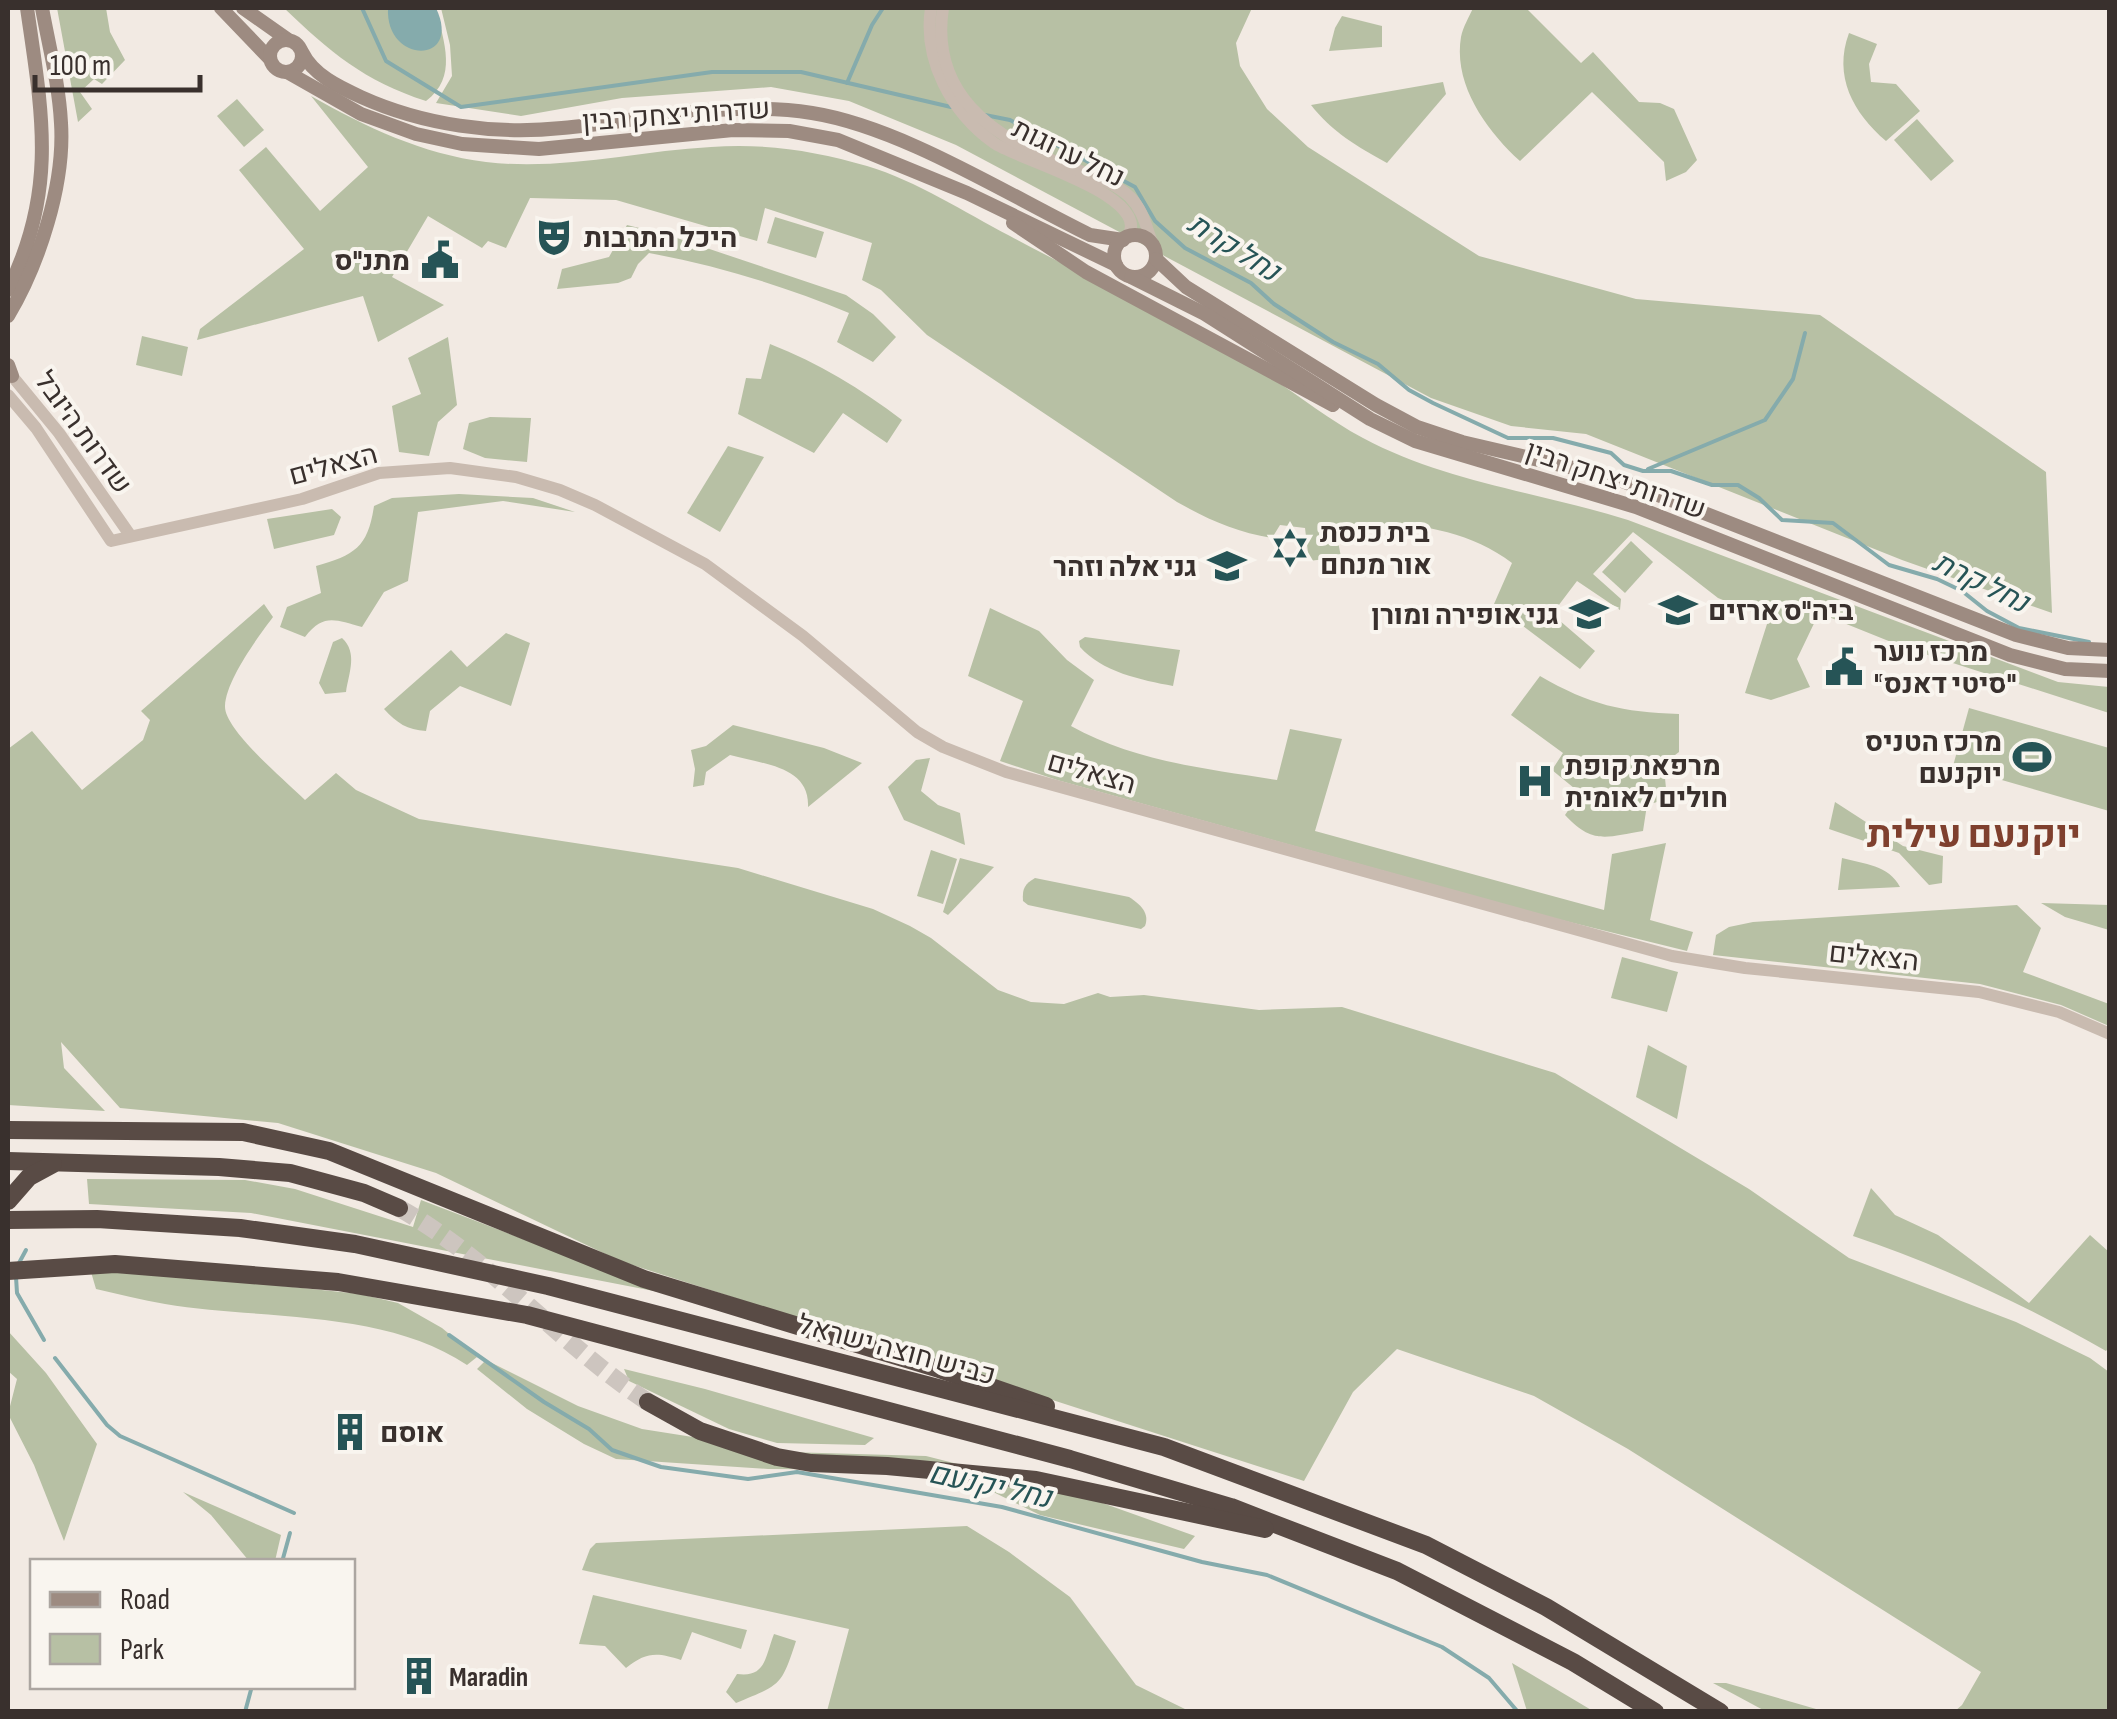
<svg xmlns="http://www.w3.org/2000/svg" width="2117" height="1719" viewBox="0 0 2117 1719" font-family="'Sofia Sans Condensed',Heebo,sans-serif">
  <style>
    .green { fill: #b7c0a4 }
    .water { fill: #85abac }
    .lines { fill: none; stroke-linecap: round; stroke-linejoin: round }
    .stream { stroke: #85abac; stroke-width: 4 }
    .motorway-tunnel { stroke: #cdc5bf; stroke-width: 18; stroke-dasharray: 18 9; stroke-linecap: butt }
    .tertiary { stroke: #c9bbb0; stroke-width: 12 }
    .secondary { stroke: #9d8b81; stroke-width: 14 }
    .motorway { stroke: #594b45; stroke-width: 18 }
    .labels { text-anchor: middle; stroke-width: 8; stroke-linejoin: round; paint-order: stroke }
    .street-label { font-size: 28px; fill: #39302d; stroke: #f9f5ef }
    .poi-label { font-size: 28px; font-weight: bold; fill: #39302d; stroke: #f9f5ef; text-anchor: start }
    .water-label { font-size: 30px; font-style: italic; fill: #265456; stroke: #f9f5ef }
    .district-label { font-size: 38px; font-weight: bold; fill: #7f402e; stroke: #f9f5ef }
  </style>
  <rect width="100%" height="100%" fill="#f2eae3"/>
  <g class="green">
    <path d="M57 8H106L110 32 125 60 102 84 94 79 80 92 92 109 78 122Z"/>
    <path d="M284 8H436C444 43 458 77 426 101 364 81 330 52 284 8Z"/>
    <path d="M441 8H1252L1236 43 1240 66 1267 109 1308 147 1479 256 1636 299 1820 315 2046 472 2052 613 1902 560 1586 434 1511 426 1431 398 956 145 849 101 771 87 622 98 521 116 436 103 452 76 450 45Z"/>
    <path d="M1473 8H1526L1581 63 1593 52 1639 102 1660 103 1674 109 1697 160 1686 172 1666 181 1664 162 1592 92 1520 161C1487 131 1453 85 1461 37 1463 27 1469 17 1473 8Z"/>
    <path d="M1342 16 1382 26V47L1329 51 1335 28Z"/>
    <path d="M1849 33 1877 44 1869 64 1871 82 1896 84 1920 111 1886 141C1853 113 1833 76 1849 33Z"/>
    <path d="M1443 82 1446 94 1387 163C1358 147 1332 132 1311 105Z"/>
    <path d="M311 96C366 127 422 154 486 162 562 171 636 151 711 147 765 143 816 151 867 166 917 181 964 212 1010 236 1096 282 1185 324 1268 376 1300 396 1329 420 1363 438 1445 482 1539 492 1628 520L2058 682 2109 687V713L1906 648 1819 613 1797 659 1810 687 1771 700 1745 693 1767 624 1757 614 1718 598 1633 532 1593 574 1621 599 1620 610 1577 581 1552 614 1595 651 1580 669 1494 604 1512 563C1461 525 1397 520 1335 526L1341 557 1309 561 1305 528 1280 525 1272 538C1236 532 1209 520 1177 502L927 335 881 290 862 280 872 243 765 208 757 241 616 200 530 198 506 248 488 241 482 248 428 216 392 277 444 305 378 342 363 296 197 340 200 329 304 249 239 170 266 147 320 211 368 167Z"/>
    <path d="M237 99 264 130 244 147 217 116Z"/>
    <path d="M1917 119 1954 161 1931 181 1894 140Z"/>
    <path d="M775 217 824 232 816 258 767 243Z"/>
    <path d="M627 225 668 235 846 295 873 314 896 337 873 362 837 342 849 313C784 286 719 266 649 253L638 264 631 278 618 283 557 289 562 269 609 257Z"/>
    <path d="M142 336 188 347 182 376 136 365Z"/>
    <path d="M448 337 457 405 438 422 429 456 399 452 392 406 421 394 408 358Z"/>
    <path d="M770 344C819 363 861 389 902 420L887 443 843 413 814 453 738 414 746 378 761 379Z"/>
    <path d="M490 417 531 418 527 462 485 458 463 449 469 423Z"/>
    <path d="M728 446 764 457 720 532 687 513Z"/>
    <path d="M459 494 533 498 575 512 503 501 418 512 408 581 384 592 362 627C335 620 324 613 305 637L280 627 287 607 321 593 316 566C355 555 368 547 374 506L392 498Z"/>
    <path d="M332 509 341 517 334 535 274 549 267 519Z"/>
    <path d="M1631 541 1653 562 1625 593 1602 572Z"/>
    <path d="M264 604 273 617C258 637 226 680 225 706 224 730 287 782 305 800L336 773 356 790 419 819 738 868 873 909 910 926 931 938 998 990 1031 1002 1064 1004 1098 993 1110 997 1144 995 1259 1010 1342 1007 1555 1073 1749 1189 1849 1258 2016 1322 2090 1358 2109 1372V1711H1955L1962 1705 1981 1672 1628 1449 1534 1396 1397 1349 1353 1392 1304 1481 620 1261 436 1173 278 1123 120 1108 61 1042 64 1068 105 1111 8 1105V749L32 731 82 790 143 740 150 720 141 711Z"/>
    <path d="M990 608 1039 631 1067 660 1094 680 1071 726C1133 761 1208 769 1277 780L1290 729 1342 739 1315 831 1604 910 1612 854 1666 843 1650 920 1693 932 1687 951 1549 917 1057 780 1000 761 1023 701 968 676Z"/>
    <path d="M506 633 530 643 511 706 460 686 430 711 426 731C407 730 397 723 384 709L451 650 467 667Z"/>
    <path d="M1085 637 1180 650 1173 686C1141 680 1102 672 1080 647L1079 641Z"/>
    <path d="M342 638C358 653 349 672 346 692L325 694 319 683 333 642Z"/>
    <path d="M1540 676C1590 705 1622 712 1679 714V752L1671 758 1665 778 1667 799 1647 805 1643 831C1606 837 1593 845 1565 815L1580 793 1552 770 1563 753 1511 715Z"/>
    <path d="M1969 708 2109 748V811L1953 766Z"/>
    <path d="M733 725 824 748 862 763 808 807C810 766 762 764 730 755L706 772 704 785 693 787 695 769 691 750 706 746Z"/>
    <path d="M930 758 921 791 938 805 960 813 965 845 904 820 888 787 916 760Z"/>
    <path d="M1835 802 1903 846 1943 856 1942 883 1929 885 1899 853 1829 829Z"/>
    <path d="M931 850 957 859 943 904 917 896Z"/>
    <path d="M960 858 994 867 948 915 943 912Z"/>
    <path d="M1842 858C1864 864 1889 865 1900 887L1838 890Z"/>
    <path d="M1035 878 1129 897C1140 904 1150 913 1145 926L1141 929 1028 905 1023 901C1022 888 1025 884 1035 878Z"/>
    <path d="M2041 903 2109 905V930L2065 917Z"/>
    <path d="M2017 905 2041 928 2023 972 2109 1004V1026L2061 1005 1980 984 1713 955 1716 935 1729 927 1753 922Z"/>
    <path d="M1622 957 1678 972 1667 1012 1611 998Z"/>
    <path d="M1648 1045 1687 1066 1677 1119 1636 1097Z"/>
    <path d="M87 1179 245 1180 295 1189 413 1227 421 1200 664 1293 251 1213 89 1204Z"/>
    <path d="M1871 1188 1895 1215 1938 1235 2029 1303 2090 1235 2109 1252V1347L2106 1351C2027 1306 1940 1265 1853 1236Z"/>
    <path d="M91 1272 177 1275 360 1294 398 1303 442 1328 477 1357 467 1365C384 1309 261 1320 165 1304 142 1300 119 1294 96 1289Z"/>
    <path d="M8 1331 46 1373 97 1444 64 1541 34 1465 8 1414 17 1379 8 1371Z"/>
    <path d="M486 1360 578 1406 642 1429 787 1452 926 1456 1080 1495 1195 1536 1184 1549 1040 1515 971 1481 933 1470 768 1469 616 1459 584 1444 527 1409 477 1369Z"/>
    <path d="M624 1369 705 1389 874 1438 865 1445 777 1443 729 1429 629 1381Z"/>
    <path d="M183 1492 281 1535 275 1561H249L211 1515Z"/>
    <path d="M967 1526 1009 1552 1070 1597 1136 1685 1189 1711H827L849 1629 582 1570 590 1549 596 1543Z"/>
    <path d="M593 1595 747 1630 741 1649 692 1632 681 1660C657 1652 646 1652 626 1668L605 1646 579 1644Z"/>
    <path d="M774 1634 796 1641C781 1687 781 1684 736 1703L726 1692 737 1674C766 1678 765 1657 774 1634Z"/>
    <path d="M1512 1663 1593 1711H1527Z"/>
    <path d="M1713 1683H1726L1823 1711H1765Z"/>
  </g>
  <path class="water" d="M388 8H436C463 65 385 65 388 8Z"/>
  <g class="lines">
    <g class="stream">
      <path d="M362 8 386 61 461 107 712 72H801L951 107"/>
      <path d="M847 83 872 25 883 8"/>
      <path d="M985 115 1010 120 1135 187 1155 221 1185 248 1251 283 1274 304 1333 342 1378 364 1409 390 1433 403 1508 438H1553L1611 453 1624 465 1643 471H1671L1712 485H1738L1759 498 1782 520 1833 523 1889 565 1937 579 1962 591 1987 611 2019 628 2089 642"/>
      <path d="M1648 469 1765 420 1793 379 1805 333"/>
      <path d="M19 1263 26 1250"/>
      <path d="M16 1277 17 1293 44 1340"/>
      <path d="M449 1335 544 1402 589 1429 612 1450 661 1467 748 1479 797 1472 1002 1507 1202 1562 1267 1575 1442 1647 1489 1678 1518 1712"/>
      <path d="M55 1358 107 1425 120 1436 294 1513"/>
      <path d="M282 1562 290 1533"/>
      <path d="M245 1712 252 1686"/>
    </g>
    <path class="motorway-tunnel" d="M399 1208C492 1260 559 1344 648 1402"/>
    <g class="tertiary">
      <path d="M931 8C923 60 951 112 994 143 1020 161 1156 196 1127 238"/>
      <path d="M943 8C930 93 991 136 1061 164 1084 173 1112 180 1130 197 1144 211 1146 228 1153 245"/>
      <path d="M8 371 59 433 130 535"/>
      <path d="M8 395 36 428 111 541 302 499 379 473 450 468 516 477 560 490 595 505 705 564 803 636 917 732 943 747 1006 772 1672 956 1745 968 1979 992 2059 1012 2110 1034"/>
    </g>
    <g class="secondary">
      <path d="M221 8 269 58"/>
      <path d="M243 8 287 39"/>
      <circle cx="286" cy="56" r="16"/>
      <path d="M302 52C313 75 339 87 361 97 423 125 495 135 562 128 645 120 729 100 812 113 901 127 1008 195 1090 235L1123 240"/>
      <path d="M287 72 361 114 416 134 462 144 539 149 733 130 789 131 838 140 967 193 1116 265"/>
      <path d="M1013 223 1086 272 1333 405"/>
      <circle cx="1135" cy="256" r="21"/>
      <path d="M1156 259 1186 287 1376 405 1417 427 1462 442 1612 477 2016 635 2068 648 2110 650"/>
      <path d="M1131 277 1205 314 1370 419 1415 441 1636 507 2010 655 2065 669 2110 671"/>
      <path d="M8 290C58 190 42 112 27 8"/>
      <path d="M8 316C39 264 65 184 61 123 59 84 49 46 42 8"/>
      <path d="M8 365 12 376"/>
    </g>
    <g class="motorway">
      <path d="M8 1130 243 1132 329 1151 644 1279 939 1369 1046 1406"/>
      <path d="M8 1161 219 1167 290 1173 364 1193 399 1208"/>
      <path d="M8 1201 29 1177 53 1164"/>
      <path d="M8 1220 97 1219 240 1228 355 1244 548 1286 1164 1447 1426 1545 1546 1607 1720 1712"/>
      <path d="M8 1271 115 1264 338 1282 527 1315 1070 1459 1231 1507 1397 1571 1573 1662 1655 1712"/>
      <path d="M648 1402 700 1431 777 1457 811 1463 887 1466 1036 1480 1265 1529"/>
    </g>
  </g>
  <defs>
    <g id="theatre-bare" transform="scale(3)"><path d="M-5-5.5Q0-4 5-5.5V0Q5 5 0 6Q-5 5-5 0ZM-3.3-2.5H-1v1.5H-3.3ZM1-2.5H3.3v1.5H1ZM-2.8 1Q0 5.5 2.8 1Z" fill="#265456" stroke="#f9f5ef" stroke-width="2.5" paint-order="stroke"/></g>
    <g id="civic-bare" transform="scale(3)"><path d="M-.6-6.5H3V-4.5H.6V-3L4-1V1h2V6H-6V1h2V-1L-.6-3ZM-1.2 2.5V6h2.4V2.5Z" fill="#265456" stroke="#f9f5ef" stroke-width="2.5" paint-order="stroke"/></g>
    <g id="synagogue-bare" transform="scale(3)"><path d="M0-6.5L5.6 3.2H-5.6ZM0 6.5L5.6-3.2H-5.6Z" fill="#265456" stroke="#f9f5ef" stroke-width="2.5" paint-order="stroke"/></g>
    <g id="school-bare" transform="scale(3)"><path d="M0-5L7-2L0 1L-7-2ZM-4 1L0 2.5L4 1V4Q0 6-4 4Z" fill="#265456" stroke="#f9f5ef" stroke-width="2.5" paint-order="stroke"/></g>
    <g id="stadium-bare" transform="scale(3)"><path d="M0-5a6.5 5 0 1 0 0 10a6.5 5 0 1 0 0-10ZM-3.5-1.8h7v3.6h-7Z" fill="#265456" stroke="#f9f5ef" stroke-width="2.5" paint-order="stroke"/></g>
    <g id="hospital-bare" transform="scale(3)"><path d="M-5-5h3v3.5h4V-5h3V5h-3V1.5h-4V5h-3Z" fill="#265456" stroke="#f9f5ef" stroke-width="2.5" paint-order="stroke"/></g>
    <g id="building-bare" transform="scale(3)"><path d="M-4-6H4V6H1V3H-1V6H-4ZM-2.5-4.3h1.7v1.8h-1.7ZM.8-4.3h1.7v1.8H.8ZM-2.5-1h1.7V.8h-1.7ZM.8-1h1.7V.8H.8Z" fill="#265456" stroke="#f9f5ef" stroke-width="2.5" paint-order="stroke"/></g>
  </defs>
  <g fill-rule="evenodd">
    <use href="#theatre-bare" x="554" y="237"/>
    <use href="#civic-bare" x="440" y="260"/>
    <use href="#synagogue-bare" x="1290" y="548"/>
    <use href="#school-bare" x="1227" y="566"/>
    <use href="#school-bare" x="1678" y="610"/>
    <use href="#school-bare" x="1589" y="614"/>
    <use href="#civic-bare" x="1844" y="667"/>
    <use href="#stadium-bare" x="2032" y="757"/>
    <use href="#hospital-bare" x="1535" y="781"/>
    <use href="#building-bare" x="350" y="1432"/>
    <use href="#building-bare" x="419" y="1676"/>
  </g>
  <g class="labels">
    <g class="street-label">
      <text transform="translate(676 114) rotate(-4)" y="10">שדרות יצחק רבין</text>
      <text transform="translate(1069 152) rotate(26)" y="10">נחל ערוגות</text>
      <text transform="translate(84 432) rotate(54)" y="10">שדרות היובל</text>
      <text transform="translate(333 464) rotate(-15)" y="10">הצאלים</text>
      <text transform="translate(1616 479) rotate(19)" y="10">שדרות יצחק רבין</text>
      <text transform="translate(1092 772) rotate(16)" y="10">הצאלים</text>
      <text transform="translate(1874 956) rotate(6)" y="10">הצאלים</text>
      <text transform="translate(897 1349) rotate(15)" y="10">כביש חוצה ישראל</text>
    </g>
    <g class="poi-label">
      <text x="584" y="247">היכל התרבות</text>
      <text x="410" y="270" text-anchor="end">מתנ"ס</text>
      <text x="1320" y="542">בית כנסת<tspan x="1320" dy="32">אור מנחם</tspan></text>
      <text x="1197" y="576" text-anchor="end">גני אלה וזהר</text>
      <text x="1708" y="620">ביה"ס ארזים</text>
      <text x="1559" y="624" text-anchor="end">גני אופירה ומורן</text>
      <text x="1874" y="661">מרכז נוער<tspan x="1874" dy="32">"סיטי דאנס"</tspan></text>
      <text x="2002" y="751" text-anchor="end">מרכז הטניס<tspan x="2002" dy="32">יוקנעם</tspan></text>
      <text x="1565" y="775">מרפאת קופת<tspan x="1565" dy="32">חולים לאומית</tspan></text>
      <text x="380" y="1442">אוסם</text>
      <text x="449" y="1686">Maradin</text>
    </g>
    <g class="water-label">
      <text transform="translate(1234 247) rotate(32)" y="10">נחל קרת</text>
      <text transform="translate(1981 582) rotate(26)" y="10">נחל קרת</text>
      <text transform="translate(990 1485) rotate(12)" y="10">נחל יקנעם</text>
    </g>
    <g class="district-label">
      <text x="1974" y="847">יוקנעם עילית</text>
    </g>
  </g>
  <rect width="2117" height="1719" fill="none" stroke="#39302d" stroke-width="20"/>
  <rect x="30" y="1559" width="325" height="130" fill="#f9f5ef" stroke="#aca6a1" stroke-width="2.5"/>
  <rect x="50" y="1592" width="50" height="15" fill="#9d8b81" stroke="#aca6a1" stroke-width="2.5"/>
  <text x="120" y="1609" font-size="30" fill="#39302d">Road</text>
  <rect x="50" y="1634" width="50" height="30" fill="#b7c0a4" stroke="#aca6a1" stroke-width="2.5"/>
  <text x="120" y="1659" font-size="30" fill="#39302d">Park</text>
  <path d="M35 75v15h165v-15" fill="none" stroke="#39302d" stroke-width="5"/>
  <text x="50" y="75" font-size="30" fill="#39302d" stroke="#f9f5ef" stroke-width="8" paint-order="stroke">100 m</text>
</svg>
